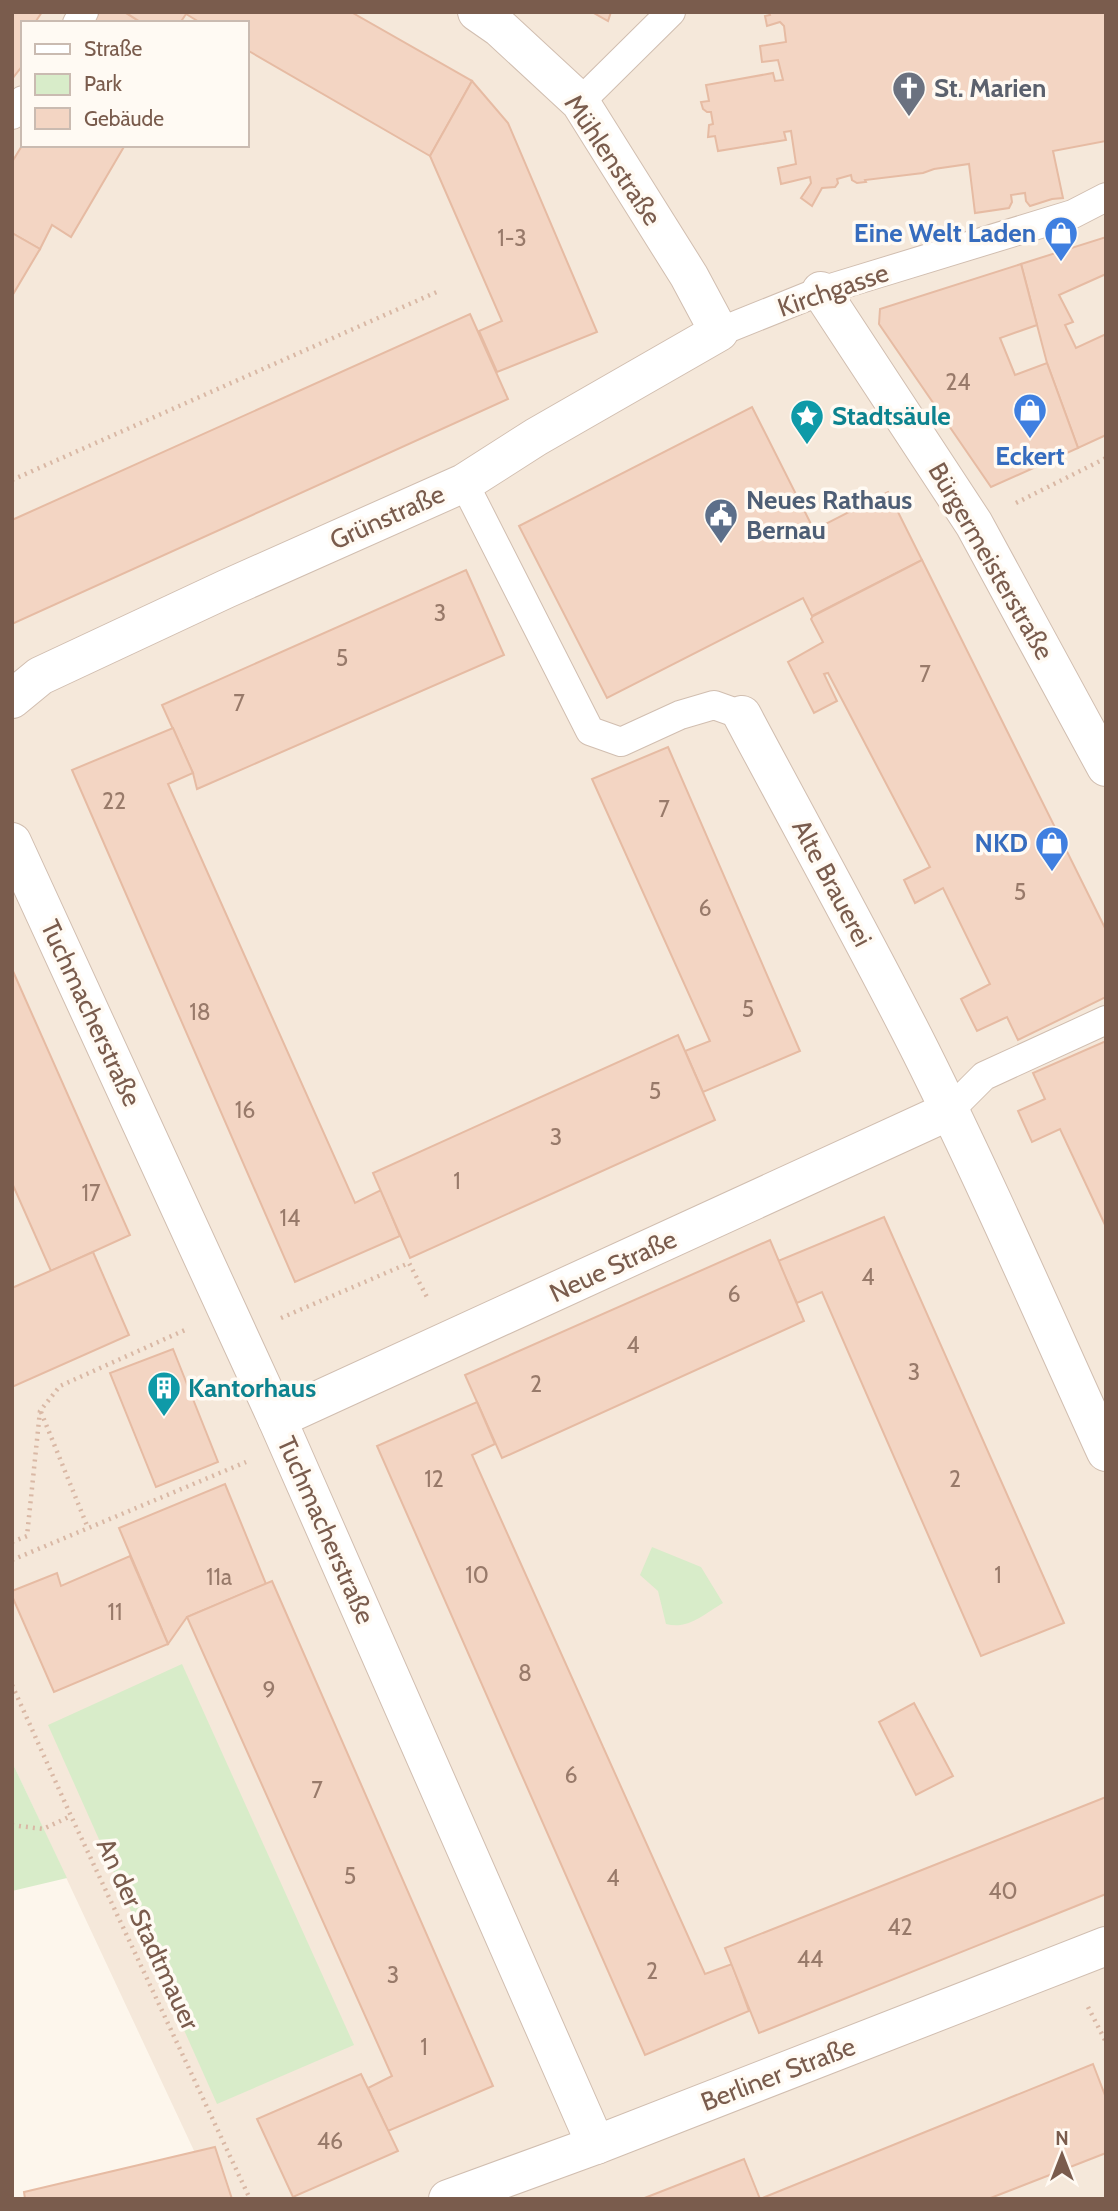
<svg xmlns="http://www.w3.org/2000/svg" width="1118" height="2211" viewBox="0 0 1118 2211" font-family="Cabin,sans-serif">
  <style>
    .residential { fill: #f5e8da; fill-rule: evenodd }
    .green { fill: #d8ecc9 }
    .building { fill: #f3d5c3; stroke: #e6bba3; stroke-width: 2 }
    .lines { fill: none; stroke-linecap: round; stroke-linejoin: round }
    .service-casing { stroke: #d1beb0; stroke-width: 30 }
    .pedestrian-casing { stroke: #d1beb0; stroke-width: 40 }
    .minor-casing { stroke: #d1beb0; stroke-width: 40 }
    .path { stroke: #d9b8a5; stroke-width: 4.5; stroke-dasharray: 2 5; stroke-linecap: butt }
    .service { stroke: #fff; stroke-width: 28 }
    .pedestrian { stroke: #fff; stroke-width: 38 }
    .minor { stroke: #fff; stroke-width: 38 }
    .labels { text-anchor: middle; stroke-width: 7; stroke-linejoin: round; paint-order: stroke }
    .number-label { font-size: 23px; fill: #987a6a }
    .worship-label { font-size: 26px; font-weight: bold; fill: #5b616d; stroke: #fffaf3; text-anchor: start }
    .street-label { font-size: 26px; fill: #7a5c4d; stroke: #fffaf3 }
    .shop-label { font-size: 26px; font-weight: bold; fill: #366cbe; stroke: #fffaf3; text-anchor: end }
    .culture-label { font-size: 26px; font-weight: bold; fill: #0d838f; stroke: #fffaf3; text-anchor: start }
    .service-label { font-size: 26px; font-weight: bold; fill: #4e5e75; stroke: #fffaf3; text-anchor: start }
  </style>
  <rect width="100%" height="100%" fill="#fdf6ec"/>
  <path class="residential" d="M12 12H1106V2199H213L196 2155 12 1762ZM23 23H247V145H23Z"/>
  <g class="green">
    <path d="M652 1547 701 1567 723 1603C704 1614 688 1630 666 1624L658 1591 640 1575Z"/>
    <path d="M182 1664 354 2045 217 2104 48 1725Z"/>
    <path d="M12 1762 67 1878 12 1891Z"/>
  </g>
  <g class="building">
    <path d="M12 12H42L36 21 38 23H23V65L12 79Z"/>
    <path d="M99 12H124L142 23H93Z"/>
    <path d="M129 12H351L472 81 430 156 247 50V23H201L186 14 180 23H142L128 14Z"/>
    <path d="M592 12H611L608 21Z"/>
    <path d="M769 12H1106V141L1053 151 1063 198 1052 199 1030 206 1026 201 1025 193 1011 195 1012 202 1009 208 975 213 969 164 934 169 923 173 865 180 866 182 857 183 852 180 851 175 837 179 838 183 835 187 822 188 812 206 801 198 811 183 810 177 781 184 778 168 796 164 791 131 784 132 786 140 718 151 715 136 708 137 709 125 713 124 711 112H707L703 109 701 102 709 101 706 85 773 73 775 81 783 80 778 60 762 62 760 46 786 42 784 26 780 22 767 26 765 16 770 15Z"/>
    <path d="M472 81 508 123 597 332 497 372 479 331 502 321 430 156Z"/>
    <path d="M23 144 125 145 71 237 52 225 40 249 12 233V162Z"/>
    <path d="M12 233 40 249 12 296Z"/>
    <path d="M1106 237V274L1059 295 1073 322 1065 325 1076 348 1106 334V435L1078 448 1047 363 1021 264Z"/>
    <path d="M1021 264 1037 325 1000 338 1015 375 1047 363 1078 448 991 487 879 324 880 309Z"/>
    <path d="M470 314 508 399 12 624V520Z"/>
    <path d="M752 407 814 530 888 492 922 560 812 616 803 598 607 698 519 526Z"/>
    <path d="M922 560 1106 930V997L1018 1040 1007 1017 977 1031 961 999 990 984 943 888 915 903 904 880 930 867 828 673 824 674 837 701 814 713 788 662 823 642 811 619 813 616Z"/>
    <path d="M466 570 504 655 197 789 193 773 162 705Z"/>
    <path d="M173 728 193 773 168 784 355 1203 381 1190 400 1236 295 1282 72 770Z"/>
    <path d="M668 747 800 1051 703 1092 685 1051 710 1041 592 779Z"/>
    <path d="M12 969 130 1235 51 1271 12 1183Z"/>
    <path d="M678 1035 715 1120 410 1258 373 1173Z"/>
    <path d="M1106 1041V1227L1060 1129 1032 1142 1018 1111 1045 1099 1033 1073Z"/>
    <path d="M884 1217 1064 1623 981 1656 822 1292 797 1303 778 1261Z"/>
    <path d="M770 1240 804 1321 502 1458 465 1375Z"/>
    <path d="M93 1252 129 1335 12 1387V1288Z"/>
    <path d="M173 1349 218 1462 156 1487 110 1373Z"/>
    <path d="M477 1402 495 1444 472 1455 705 1974 732 1964 749 2011 645 2055 377 1446Z"/>
    <path d="M225 1484 266 1584 187 1617 168 1644 119 1528Z"/>
    <path d="M130 1556 168 1644 54 1692 12 1596V1591L57 1573 61 1586Z"/>
    <path d="M272 1581 493 2086 388 2131 368 2088 392 2076 187 1617Z"/>
    <path d="M914 1703 953 1776 916 1795 879 1722Z"/>
    <path d="M1106 1797V1894L759 2033 725 1948Z"/>
    <path d="M1093 2064 1106 2098V2153L988 2199H760Z"/>
    <path d="M361 2074 398 2151 293 2197 257 2119Z"/>
    <path d="M215 2147 232 2199H25L24 2192Z"/>
    <path d="M744 2159 760 2199H642Z"/>
  </g>
  <g class="lines">
    <g class="service-casing">
      <g id="service">
        <path d="M77 23 84 12"/>
        <path d="M580 102 671 12"/>
        <path d="M12 115 23 100"/>
        <path d="M719 332 821 291 1073 214 1106 197"/>
        <path d="M464 483 590 731 621 742 680 715 714 705 742 715"/>
        <path d="M949 1111 984 1076 1106 1020"/>
      </g>
    </g>
    <g class="pedestrian-casing">
      <path id="pedestrian" d="M821 291 974 524 1106 767"/>
    </g>
    <g class="minor-casing">
      <g id="minor">
        <path d="M12 699 40 676 226 589 464 483 536 437 719 332 689 276 580 102 500 28 477 12"/>
        <path d="M742 715C802 828 864 939 921 1052 987 1184 1045 1318 1106 1452"/>
        <path d="M12 842 277 1419 596 2145"/>
        <path d="M277 1419 949 1111"/>
        <path d="M448 2199 596 2145 1106 1946"/>
      </g>
    </g>
    <g class="path">
      <path d="M12 480 439 291"/>
      <path d="M1016 503 1106 458"/>
      <path d="M281 1318 409 1263 428 1299"/>
      <path d="M41 1412 88 1528"/>
      <path d="M12 1542 27 1536 40 1411 60 1386 185 1330"/>
      <path d="M12 1560 246 1462"/>
      <path d="M12 1685 71 1816 250 2199"/>
      <path d="M12 1825 43 1829 71 1816"/>
      <path d="M1088 2007 1106 2042"/>
    </g>
    <use href="#service" class="service"/>
    <use href="#pedestrian" class="pedestrian"/>
    <use href="#minor" class="minor"/>
  </g>
  <defs>
    <g id="church-pin" transform="scale(1.75)"><path d="M0 17L-7.5 6A9.5 9.5 0 1 1 7.5 6Z" fill="#6b7280" stroke="#fffaf3"/><path d="M-1.2-6h2.4v3.5h3.3v2.4h-3.3V6h-2.4V-.1h-3.3v-2.4h3.3Z" fill="#fff"/></g>
    <g id="shop-pin" transform="scale(1.75)"><path d="M0 17L-7.5 6A9.5 9.5 0 1 1 7.5 6Z" fill="#3f7fe0" stroke="#fffaf3"/><path d="M-5-2.5h2.3a2.7 3.5 0 0 1 5.4 0H5L5.5 6h-11ZM-1.5-2.5h3a1.5 2.3 0 0 0-3 0Z" fill="#fff"/></g>
    <g id="sight-pin" transform="scale(1.75)"><path d="M0 17L-7.5 6A9.5 9.5 0 1 1 7.5 6Z" fill="#0f9aa8" stroke="#fffaf3"/><path d="M0-6L1.8-2.2L6-1.7L2.9 1.2L3.7 5.4L0 3.3L-3.7 5.4L-2.9 1.2L-6-1.7L-1.8-2.2Z" fill="#fff"/></g>
    <g id="civic-pin" transform="scale(1.75)"><path d="M0 17L-7.5 6A9.5 9.5 0 1 1 7.5 6Z" fill="#5c6f8a" stroke="#fffaf3"/><path d="M-.6-6.5H3V-4.5H.6V-3L4-1V1h2V6H-6V1h2V-1L-.6-3ZM-1.2 2.5V6h2.4V2.5Z" fill="#fff"/></g>
    <g id="building-pin" transform="scale(1.75)"><path d="M0 17L-7.5 6A9.5 9.5 0 1 1 7.5 6Z" fill="#0f9aa8" stroke="#fffaf3"/><path d="M-4-6H4V6H1V3H-1V6H-4ZM-2.5-4.3h1.7v1.8h-1.7ZM.8-4.3h1.7v1.8H.8ZM-2.5-1h1.7V.8h-1.7ZM.8-1h1.7V.8H.8Z" fill="#fff"/></g>
  </defs>
  <g fill-rule="evenodd">
    <use href="#church-pin" x="909" y="88"/>
    <use href="#shop-pin" x="1061" y="233"/>
    <use href="#shop-pin" x="1030" y="410"/>
    <use href="#sight-pin" x="807" y="416"/>
    <use href="#civic-pin" x="721" y="515"/>
    <use href="#shop-pin" x="1052" y="843"/>
    <use href="#building-pin" x="164" y="1388"/>
  </g>
  <g class="labels">
    <g class="number-label">
      <text x="512" y="246">1-3</text>
      <text x="958" y="390">24</text>
      <text x="440" y="621">3</text>
      <text x="342" y="666">5</text>
      <text x="925" y="682">7</text>
      <text x="239" y="711">7</text>
      <text x="114" y="809">22</text>
      <text x="664" y="817">7</text>
      <text x="1020" y="900">5</text>
      <text x="705" y="916">6</text>
      <text x="748" y="1017">5</text>
      <text x="200" y="1020">18</text>
      <text x="655" y="1099">5</text>
      <text x="245" y="1118">16</text>
      <text x="556" y="1145">3</text>
      <text x="457" y="1189">1</text>
      <text x="91" y="1201">17</text>
      <text x="290" y="1226">14</text>
      <text x="868" y="1285">4</text>
      <text x="734" y="1302">6</text>
      <text x="633" y="1353">4</text>
      <text x="914" y="1380">3</text>
      <text x="536" y="1392">2</text>
      <text x="434" y="1487">12</text>
      <text x="955" y="1487">2</text>
      <text x="477" y="1583">10</text>
      <text x="998" y="1583">1</text>
      <text x="219" y="1585">11a</text>
      <text x="115" y="1620">11</text>
      <text x="525" y="1681">8</text>
      <text x="269" y="1698">9</text>
      <text x="571" y="1783">6</text>
      <text x="317" y="1798">7</text>
      <text x="350" y="1884">5</text>
      <text x="613" y="1886">4</text>
      <text x="1003" y="1899">40</text>
      <text x="900" y="1935">42</text>
      <text x="810" y="1967">44</text>
      <text x="652" y="1979">2</text>
      <text x="393" y="1983">3</text>
      <text x="424" y="2055">1</text>
      <text x="330" y="2149">46</text>
    </g>
    <g class="worship-label">
      <text x="934" y="97">St. Marien</text>
    </g>
    <g class="street-label">
      <text transform="translate(613 160) rotate(56)" y="9">Mühlenstraße</text>
      <text transform="translate(833 290) rotate(-19)" y="9">Kirchgasse</text>
      <text transform="translate(387 517) rotate(-24)" y="9">Grünstraße</text>
      <text transform="translate(991 561) rotate(60)" y="9">Bürgermeisterstraße</text>
      <text transform="translate(832 883) rotate(62)" y="9">Alte Brauerei</text>
      <text transform="translate(91 1013) rotate(65)" y="9">Tuchmacherstraße</text>
      <text transform="translate(613 1266) rotate(-25)" y="9">Neue Straße</text>
      <text transform="translate(326 1530) rotate(66)" y="9">Tuchmacherstraße</text>
      <text transform="translate(148 1934) rotate(65)" y="9">An der Stadtmauer</text>
      <text transform="translate(778 2074) rotate(-21)" y="9">Berliner Straße</text>
    </g>
    <g class="shop-label">
      <text x="1036" y="242">Eine Welt Laden</text>
      <text x="1030" y="465" text-anchor="middle">Eckert</text>
      <text x="1028" y="852">NKD</text>
    </g>
    <g class="culture-label">
      <text x="832" y="425">Stadtsäule</text>
      <text x="188" y="1397">Kantorhaus</text>
    </g>
    <g class="service-label">
      <text x="746" y="509">Neues Rathaus<tspan x="746" dy="30">Bernau</tspan></text>
    </g>
  </g>
  <rect width="1118" height="2211" fill="none" stroke="#7a5c4d" stroke-width="28"/>
  <rect x="21" y="21" width="228" height="126" fill="#fffaf3" stroke="#cabbb1" stroke-width="2"/>
  <rect x="35" y="44" width="35" height="10" fill="#ffffff" stroke="#cabbb1" stroke-width="2"/>
  <text x="84" y="56" font-size="21" fill="#7a5c4d">Straße</text>
  <rect x="35" y="74" width="35" height="21" fill="#d8ecc9" stroke="#cabbb1" stroke-width="2"/>
  <text x="84" y="91" font-size="21" fill="#7a5c4d">Park</text>
  <rect x="35" y="108" width="35" height="21" fill="#f3d5c3" stroke="#cabbb1" stroke-width="2"/>
  <text x="84" y="126" font-size="21" fill="#7a5c4d">Gebäude</text>
  <g transform="translate(1062 2155)" stroke="#fffaf3" stroke-width="5" paint-order="stroke">
  <path d="M0-5L12 26L0 18L-12 26Z" fill="#7a5c4d"/>
  <text y="-10" font-size="19" font-weight="bold" text-anchor="middle" fill="#7a5c4d">N</text>
  </g>
</svg>
